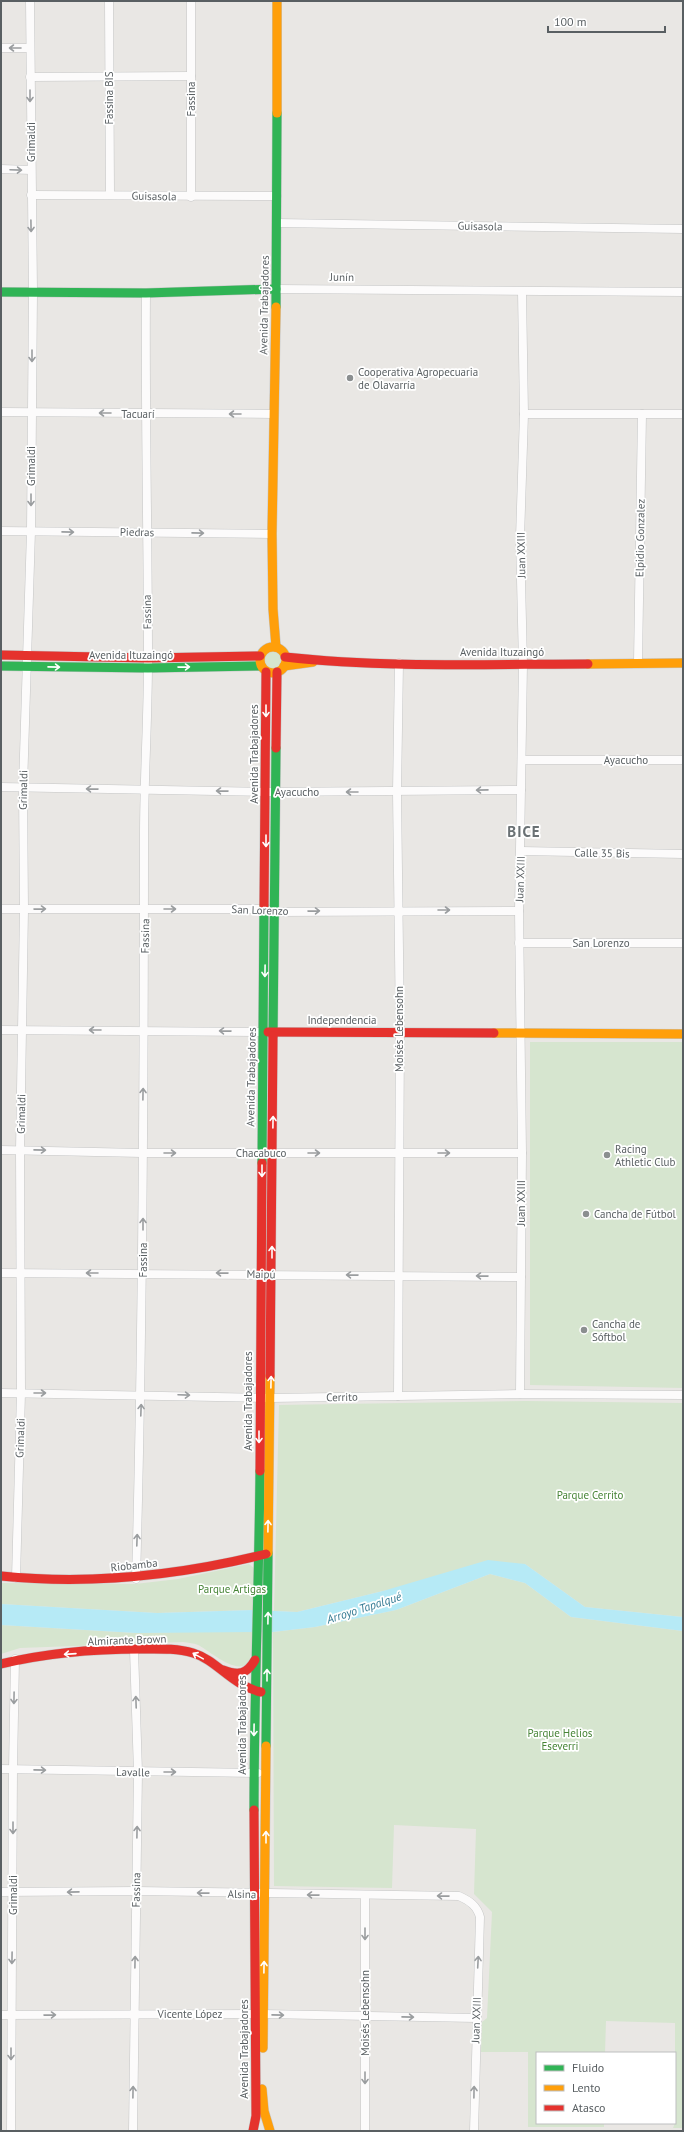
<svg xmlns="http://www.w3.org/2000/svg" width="684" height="2132" viewBox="0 0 684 2132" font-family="'PT Sans',sans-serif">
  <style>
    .green { fill: #d6e5cf }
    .water { fill: #b6eaf6 }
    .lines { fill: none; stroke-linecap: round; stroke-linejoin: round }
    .street-casing { stroke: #c5c6c6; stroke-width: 9 }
    .fast-casing { stroke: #c4c5c5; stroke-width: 10 }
    .slow-casing { stroke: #c4c5c5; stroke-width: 10 }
    .jam-casing { stroke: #c4c5c5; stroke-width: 10 }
    .street { stroke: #fcfbfb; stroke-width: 8 }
    .fast { stroke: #30b455; stroke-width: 9 }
    .slow { stroke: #ff9f0a; stroke-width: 9 }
    .jam { stroke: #e5322d; stroke-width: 9 }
    .oneway { stroke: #9a9d9f }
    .oneway2 { stroke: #fff }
    .poi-dot { fill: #8b8f90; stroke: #fff; stroke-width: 1.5 }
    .labels { text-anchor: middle; stroke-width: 3.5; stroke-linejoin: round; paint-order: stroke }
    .street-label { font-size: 11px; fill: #595f62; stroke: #fff }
    .poi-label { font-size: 11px; fill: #595f62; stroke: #fff; text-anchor: start }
    .park-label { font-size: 11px; fill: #468436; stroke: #fff }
    .water-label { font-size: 12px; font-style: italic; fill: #377c94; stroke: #fff }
    .district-label { font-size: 15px; font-weight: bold; letter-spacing: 1px; fill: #6a7174; stroke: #fff }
  </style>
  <rect width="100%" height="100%" fill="#e9e7e4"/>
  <g class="green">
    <circle cx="273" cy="660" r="8"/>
    <path d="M530 1042H683V1388L530 1385Z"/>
    <path d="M526 1401 683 1403V1617L585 1607 525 1564 383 1591 297 1612 274 1611 279 1405Z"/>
    <path d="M249 1564 255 1569 253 1610 157 1613 1 1604V1583L135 1584 178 1579Z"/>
    <path d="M490 1574 525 1583 571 1617 683 1631V2128H673L675 2123V2023L606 2021 605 2053H537V2123H604V2127H528V2052H481L482 2022 487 2018 492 1912 474 1894 476 1829 394 1825 392 1888 274 1886 273 1632 315 1627 396 1610Z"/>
    <path d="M1 1625 136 1633 252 1630C251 1638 253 1651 250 1659 241 1680 209 1650 198 1645 194 1643 188 1643 183 1642L20 1648 1 1654Z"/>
  </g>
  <path class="water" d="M488 1560 525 1564 585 1607 683 1617V1631L571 1617 525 1583 490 1574 396 1610 315 1627 273 1632 136 1633 1 1625V1604L157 1613 253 1610 297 1612 383 1591Z"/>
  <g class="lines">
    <g class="street-casing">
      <g id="street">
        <path d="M109 1 110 195"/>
        <path d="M191 1V197"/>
        <path d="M1 48H30"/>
        <path d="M30 77 191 76"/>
        <path d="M1 169 31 170"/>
        <path d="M31 195 277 196"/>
        <path d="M277 223 683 229"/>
        <path d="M276 289 683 292"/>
        <path d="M1 412 274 414"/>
        <path d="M524 414H683"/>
        <path d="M1 531 272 534"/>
        <path d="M638 662 642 414"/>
        <path d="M522 760H683"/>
        <path d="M1 787 266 792 521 790"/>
        <path d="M521 851 683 854"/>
        <path d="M1 909H266L275 912 519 911"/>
        <path d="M519 943H683"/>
        <path d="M1 1030 264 1032"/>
        <path d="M1 1150 142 1153H522"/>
        <path d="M1 1273 521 1277"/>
        <path d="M1 1393 271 1398 520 1394 683 1395"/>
        <path d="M520 1394 522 1153 519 911 523 664 520 538 524 414 522 292"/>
        <path d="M398 1396 400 1032 397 792 399 663"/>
        <path d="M16 1578 21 1393 20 1150 24 910 23 787 31 531 33 292 30 1"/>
        <path d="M136 1579C143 1331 144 1083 144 836 144 778 148 719 148 661 148 538 145 416 146 293"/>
        <path d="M1 1769 258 1773"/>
        <path d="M1 1892 137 1891 459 1896C470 1901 477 1906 480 1917L474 2131"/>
        <path d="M365 1895V2131"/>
        <path d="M1 2015 263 2014 476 2018"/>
        <path d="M11 2131 13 1769 15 1659"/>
        <path d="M133 2131 138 1772 134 1650"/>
      </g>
    </g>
    <g class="fast-casing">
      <g id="fast">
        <path d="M1 292 146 293 276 289"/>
        <path d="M276 307 277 113"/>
        <path d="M1 666 148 668 261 666"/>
        <path d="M273 1036 276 748"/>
        <path d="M262 1163 264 906"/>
        <path d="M266 1746 268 1553"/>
        <path d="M254 1810C254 1697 259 1584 260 1471"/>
      </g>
    </g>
    <g class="slow-casing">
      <g id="slow">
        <path d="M277 1V113"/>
        <path d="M276 307 272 534 273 609 276 647"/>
        <circle cx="273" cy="660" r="13"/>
        <path d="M588 664 683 663"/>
        <path d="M284 666 313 662"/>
        <path d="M494 1033 683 1034"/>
        <path d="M268 1553 270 1376"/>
        <path d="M263 2048 266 1746"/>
        <path d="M262 2089 264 2111 270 2131"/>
      </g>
    </g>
    <g class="jam-casing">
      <g id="jam">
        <path d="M1 655 148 658 260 656"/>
        <path d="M285 657C385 668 488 664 588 664"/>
        <path d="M276 748 277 672"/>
        <path d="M264 906 266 672"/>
        <path d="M268 1032 494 1033"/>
        <path d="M270 1376 273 1036"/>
        <path d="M260 1471 262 1163"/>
        <path d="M1 1576C91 1585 178 1576 266 1554"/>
        <path d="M1 1664C46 1653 94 1649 141 1649 158 1649 176 1648 193 1653 217 1660 231 1685 261 1692"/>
        <path d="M223 1670C239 1676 247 1674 255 1660"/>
        <path d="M253 2131 256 2116 254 1810"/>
      </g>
    </g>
    <use href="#street" class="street"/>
    <use href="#fast" class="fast"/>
    <use href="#slow" class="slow"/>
    <use href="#jam" class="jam"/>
  </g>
  <defs><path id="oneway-shaft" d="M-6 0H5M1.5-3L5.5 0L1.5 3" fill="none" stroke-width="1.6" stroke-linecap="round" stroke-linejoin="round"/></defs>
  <g class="oneway">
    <use href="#oneway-shaft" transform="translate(15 48) rotate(-180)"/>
    <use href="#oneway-shaft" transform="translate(30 96) rotate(90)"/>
    <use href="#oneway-shaft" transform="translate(16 170) rotate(2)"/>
    <use href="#oneway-shaft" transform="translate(31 226) rotate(89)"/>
    <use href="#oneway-shaft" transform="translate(32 356) rotate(90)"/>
    <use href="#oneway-shaft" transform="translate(105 413) rotate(-180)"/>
    <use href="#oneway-shaft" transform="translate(235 414) rotate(-180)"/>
    <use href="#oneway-shaft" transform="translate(31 500) rotate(90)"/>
    <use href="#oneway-shaft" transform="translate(68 532) rotate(1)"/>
    <use href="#oneway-shaft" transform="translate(198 533) rotate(1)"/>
    <use href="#oneway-shaft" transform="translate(92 789) rotate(-179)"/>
    <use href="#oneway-shaft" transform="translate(482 790) rotate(179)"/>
    <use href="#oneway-shaft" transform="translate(222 791) rotate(-179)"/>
    <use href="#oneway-shaft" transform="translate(352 792) rotate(-180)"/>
    <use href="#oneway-shaft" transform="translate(40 909) rotate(-1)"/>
    <use href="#oneway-shaft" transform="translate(170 909)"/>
    <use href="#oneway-shaft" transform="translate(444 910)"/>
    <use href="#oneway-shaft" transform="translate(314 911) rotate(-1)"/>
    <use href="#oneway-shaft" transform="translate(95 1030) rotate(180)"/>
    <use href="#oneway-shaft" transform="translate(225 1031) rotate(-179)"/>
    <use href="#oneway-shaft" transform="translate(143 1094) rotate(-89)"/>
    <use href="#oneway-shaft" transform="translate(40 1150) rotate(1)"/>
    <use href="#oneway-shaft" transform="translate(170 1153)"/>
    <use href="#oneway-shaft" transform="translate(314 1153)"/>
    <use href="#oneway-shaft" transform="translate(444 1153)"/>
    <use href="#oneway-shaft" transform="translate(143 1224) rotate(-90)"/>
    <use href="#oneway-shaft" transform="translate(92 1273) rotate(180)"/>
    <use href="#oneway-shaft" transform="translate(222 1273) rotate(-179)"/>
    <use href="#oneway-shaft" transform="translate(352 1275) rotate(-179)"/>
    <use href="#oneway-shaft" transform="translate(482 1276) rotate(-179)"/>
    <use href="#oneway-shaft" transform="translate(40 1393)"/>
    <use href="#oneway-shaft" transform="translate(184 1395) rotate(2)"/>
    <use href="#oneway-shaft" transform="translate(141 1410) rotate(-88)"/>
    <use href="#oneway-shaft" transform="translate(137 1540) rotate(-88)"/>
    <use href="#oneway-shaft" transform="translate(14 1698) rotate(91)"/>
    <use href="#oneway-shaft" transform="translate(136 1702) rotate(-92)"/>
    <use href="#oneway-shaft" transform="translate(40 1770) rotate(1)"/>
    <use href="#oneway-shaft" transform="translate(170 1772)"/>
    <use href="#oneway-shaft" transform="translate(13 1828) rotate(90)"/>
    <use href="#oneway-shaft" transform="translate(137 1832) rotate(-89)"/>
    <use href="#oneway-shaft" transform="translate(73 1892) rotate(179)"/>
    <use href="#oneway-shaft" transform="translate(203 1893) rotate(-179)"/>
    <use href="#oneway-shaft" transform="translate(313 1895) rotate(-179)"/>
    <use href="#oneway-shaft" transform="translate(443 1896) rotate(-179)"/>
    <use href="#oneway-shaft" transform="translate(365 1934) rotate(90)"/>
    <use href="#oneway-shaft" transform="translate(12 1958) rotate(91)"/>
    <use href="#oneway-shaft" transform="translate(135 1962) rotate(-89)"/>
    <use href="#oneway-shaft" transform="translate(478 1962) rotate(-87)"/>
    <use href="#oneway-shaft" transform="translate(50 2015) rotate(-1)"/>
    <use href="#oneway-shaft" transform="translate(278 2015) rotate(1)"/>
    <use href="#oneway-shaft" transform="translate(408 2017) rotate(1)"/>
    <use href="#oneway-shaft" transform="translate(11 2054) rotate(90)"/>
    <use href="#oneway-shaft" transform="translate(365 2078) rotate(90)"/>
    <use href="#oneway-shaft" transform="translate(133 2092) rotate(-89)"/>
    <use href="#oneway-shaft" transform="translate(474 2092) rotate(-89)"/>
  </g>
  <g class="oneway2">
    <use href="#oneway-shaft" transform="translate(54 667) rotate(1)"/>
    <use href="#oneway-shaft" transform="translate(184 667) rotate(-1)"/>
    <use href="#oneway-shaft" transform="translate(266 711) rotate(90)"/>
    <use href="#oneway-shaft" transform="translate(266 841) rotate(90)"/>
    <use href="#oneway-shaft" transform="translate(265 971) rotate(91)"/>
    <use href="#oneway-shaft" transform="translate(273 1122) rotate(-89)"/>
    <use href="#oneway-shaft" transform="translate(262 1171) rotate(90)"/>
    <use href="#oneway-shaft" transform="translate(272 1252) rotate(-90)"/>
    <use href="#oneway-shaft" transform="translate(271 1382) rotate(-89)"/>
    <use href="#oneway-shaft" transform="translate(259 1437) rotate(90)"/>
    <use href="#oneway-shaft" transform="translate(268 1526) rotate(-89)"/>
    <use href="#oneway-shaft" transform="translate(268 1618) rotate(-89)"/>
    <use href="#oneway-shaft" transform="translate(70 1654) rotate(176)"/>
    <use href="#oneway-shaft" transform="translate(198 1656) rotate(-151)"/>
    <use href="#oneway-shaft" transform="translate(267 1675) rotate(-90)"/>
    <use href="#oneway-shaft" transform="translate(254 1730) rotate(91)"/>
    <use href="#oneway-shaft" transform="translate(266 1837) rotate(-90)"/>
    <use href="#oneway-shaft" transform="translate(264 1967) rotate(-89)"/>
  </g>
  <g class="poi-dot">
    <circle cx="350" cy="378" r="4"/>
    <circle cx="607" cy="1155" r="4"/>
    <circle cx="586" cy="1214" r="4"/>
    <circle cx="584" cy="1330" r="4"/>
  </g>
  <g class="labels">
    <g class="street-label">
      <text transform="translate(109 98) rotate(-90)" y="4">Fassina BIS</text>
      <text transform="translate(191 99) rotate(-90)" y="4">Fassina</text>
      <text transform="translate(31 142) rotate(-90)" y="4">Grimaldi</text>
      <text transform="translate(154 196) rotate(1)" y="4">Guisasola</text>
      <text transform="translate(480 226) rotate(1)" y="4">Guisasola</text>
      <text transform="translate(342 277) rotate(1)" y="4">Junín</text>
      <text transform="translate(264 305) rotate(-89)" y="4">Avenida Trabajadores</text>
      <text x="138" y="418">Tacuarí</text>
      <text transform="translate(31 466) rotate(-90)" y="4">Grimaldi</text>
      <text transform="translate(137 532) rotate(1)" y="4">Piedras</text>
      <text transform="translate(640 538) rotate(-89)" y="4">Elpidio Gonzalez</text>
      <text transform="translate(521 555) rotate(-91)" y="4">Juan XXIII</text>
      <text transform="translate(147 612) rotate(-91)" y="4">Fassina</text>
      <text x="502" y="656">Avenida Ituzaingó</text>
      <text x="131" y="659">Avenida Ituzaingó</text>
      <text transform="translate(254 754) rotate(-90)" y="4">Avenida Trabajadores</text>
      <text x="626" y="764">Ayacucho</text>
      <text transform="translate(23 790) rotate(-89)" y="4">Grimaldi</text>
      <text x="297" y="796">Ayacucho</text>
      <text transform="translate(602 853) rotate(1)" y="4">Calle 35 Bis</text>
      <text transform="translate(520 879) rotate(-88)" y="4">Juan XXIII</text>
      <text transform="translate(260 910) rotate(2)" y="4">San Lorenzo</text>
      <text transform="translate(145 936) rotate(-89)" y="4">Fassina</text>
      <text x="601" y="947">San Lorenzo</text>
      <text x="342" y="1024">Independencia</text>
      <text transform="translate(399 1029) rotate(-90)" y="4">Moisés Lebensohn</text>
      <text transform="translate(251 1077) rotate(-89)" y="4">Avenida Trabajadores</text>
      <text transform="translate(21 1114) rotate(-89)" y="4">Grimaldi</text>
      <text x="261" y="1157">Chacabuco</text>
      <text transform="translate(521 1203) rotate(-90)" y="4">Juan XXIII</text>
      <text transform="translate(143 1260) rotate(-90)" y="4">Fassina</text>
      <text transform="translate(261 1274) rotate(1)" y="4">Maipú</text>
      <text transform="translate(342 1397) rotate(-1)" y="4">Cerrito</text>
      <text transform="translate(248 1401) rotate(-90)" y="4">Avenida Trabajadores</text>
      <text transform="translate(20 1438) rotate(-88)" y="4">Grimaldi</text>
      <text transform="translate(134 1565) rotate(-6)" y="4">Riobamba</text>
      <text transform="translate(127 1640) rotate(-2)" y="4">Almirante Brown</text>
      <text transform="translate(242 1725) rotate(-90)" y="4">Avenida Trabajadores</text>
      <text transform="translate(133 1772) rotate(1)" y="4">Lavalle</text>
      <text transform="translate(136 1890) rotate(-89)" y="4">Fassina</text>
      <text transform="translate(242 1894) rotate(1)" y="4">Alsina</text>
      <text transform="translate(13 1895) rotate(-90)" y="4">Grimaldi</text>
      <text transform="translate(365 2013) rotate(-90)" y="4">Moisés Lebensohn</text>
      <text x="190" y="2018">Vicente López</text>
      <text transform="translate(476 2020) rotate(-88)" y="4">Juan XXIII</text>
      <text transform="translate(244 2049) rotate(-90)" y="4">Avenida Trabajadores</text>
    </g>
    <g class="poi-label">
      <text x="358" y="376">Cooperativa Agropecuaria<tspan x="358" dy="13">de Olavarría</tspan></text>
      <text x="615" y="1153">Racing<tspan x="615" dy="13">Athletic Club</tspan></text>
      <text x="594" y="1218">Cancha de Fútbol</text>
      <text x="592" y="1328">Cancha de<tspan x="592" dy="13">Sóftbol</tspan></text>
    </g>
    <g class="park-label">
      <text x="590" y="1499">Parque Cerrito</text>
      <text x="232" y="1593">Parque Artigas</text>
      <text x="560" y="1737">Parque Helios<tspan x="560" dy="13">Eseverri</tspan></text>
    </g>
    <g class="water-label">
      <text transform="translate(364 1608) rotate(-18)" y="4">Arroyo Tapalqué</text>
    </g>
    <g class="district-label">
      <text x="524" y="837">BICE</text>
    </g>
  </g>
  <rect width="684" height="2132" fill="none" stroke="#595f62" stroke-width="4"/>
  <rect x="536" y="2052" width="140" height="72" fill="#ffffff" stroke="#bdbfc0"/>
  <rect x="544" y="2065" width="20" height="6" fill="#30b455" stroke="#bdbfc0"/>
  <text x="572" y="2072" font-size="12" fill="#595f62">Fluido</text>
  <rect x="544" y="2085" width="20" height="6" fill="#ff9f0a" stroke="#bdbfc0"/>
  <text x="572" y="2092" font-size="12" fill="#595f62">Lento</text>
  <rect x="544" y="2105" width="20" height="6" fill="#e5322d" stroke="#bdbfc0"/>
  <text x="572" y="2112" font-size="12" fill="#595f62">Atasco</text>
  <path d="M548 26v6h117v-6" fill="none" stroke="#595f62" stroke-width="2"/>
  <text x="554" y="26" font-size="12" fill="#595f62" stroke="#ffffff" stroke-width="3" paint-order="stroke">100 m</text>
</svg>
